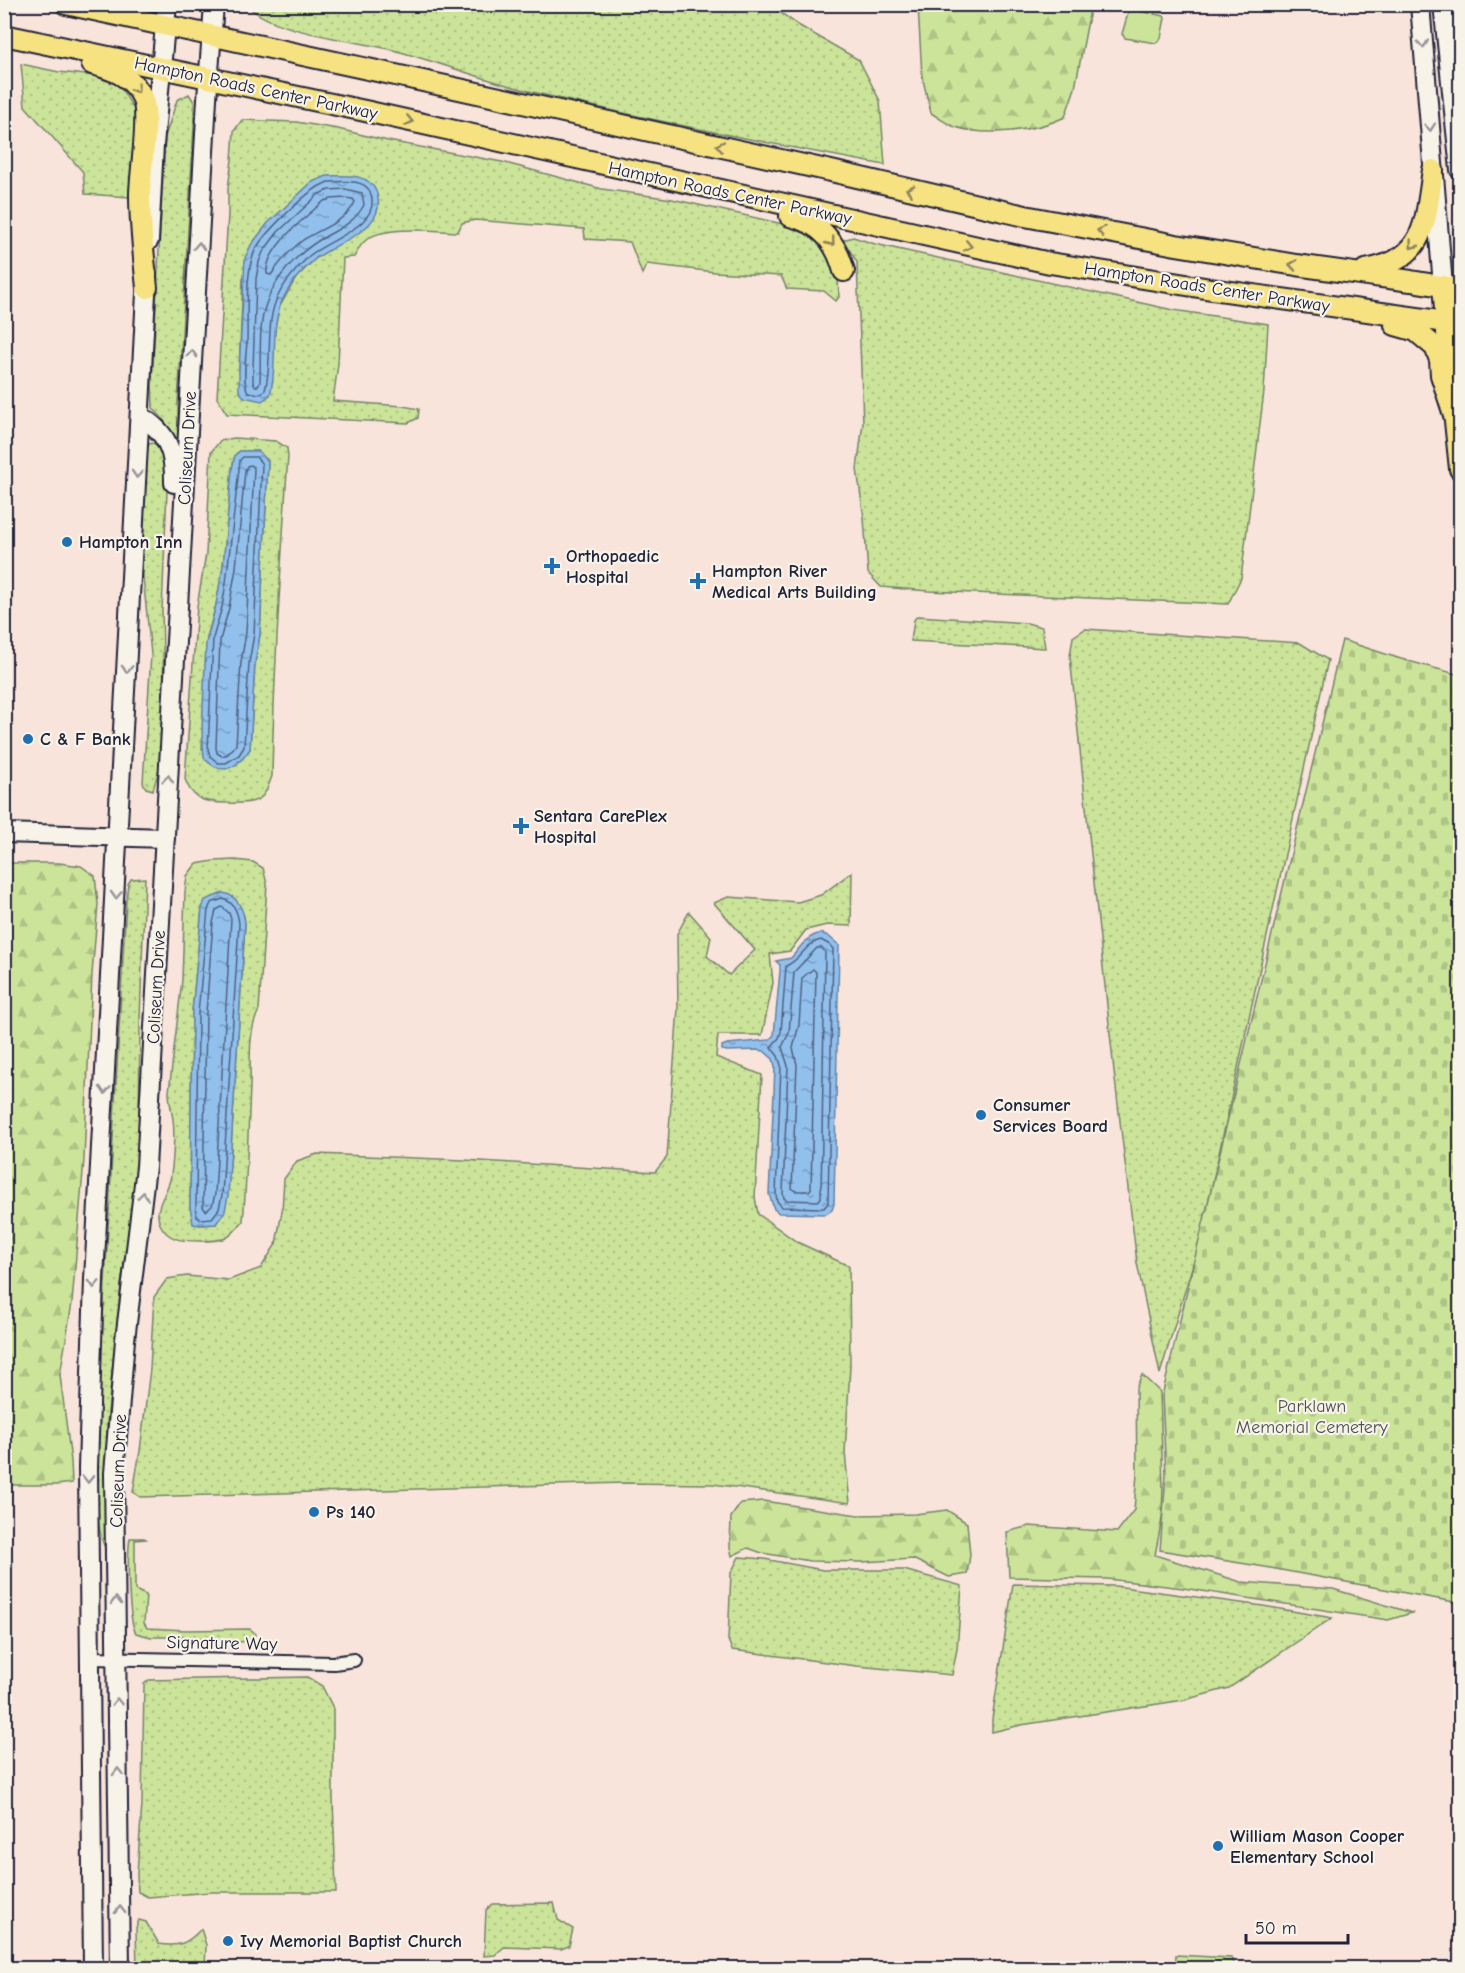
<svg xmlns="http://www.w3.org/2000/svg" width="1465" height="1973" viewBox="0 0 1465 1973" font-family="'Comic Neue',sans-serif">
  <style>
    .grass { fill: url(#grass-dots); stroke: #76836a; stroke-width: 1.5; fill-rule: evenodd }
    .forest { fill: url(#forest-firs); stroke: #76836a; stroke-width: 1.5 }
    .cemetery { fill: url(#cemetery-stones); stroke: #76836a; stroke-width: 1.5 }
    .park { fill: #cbe499; stroke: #76836a; stroke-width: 1.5 }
    .water { fill: url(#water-ripples); stroke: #6581a5; stroke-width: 1.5 }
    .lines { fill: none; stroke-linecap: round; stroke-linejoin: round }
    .shore { stroke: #4f6182; stroke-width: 1.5 }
    .street-casing { stroke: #22223b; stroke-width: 16 }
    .secondary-casing { stroke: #22223b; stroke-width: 22 }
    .primary-casing { stroke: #22223b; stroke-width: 24 }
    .street { stroke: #f7f3e8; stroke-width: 12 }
    .secondary { stroke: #f7f3e8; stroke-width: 18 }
    .primary { stroke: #f6e281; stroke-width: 20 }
    .oneway { stroke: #97959a }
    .oneway2 { stroke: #8c825e }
    .poi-dot { fill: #1f6fb2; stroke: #f7f3e8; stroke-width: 2 }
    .labels { text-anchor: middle; stroke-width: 4.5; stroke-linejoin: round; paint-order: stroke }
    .street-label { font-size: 18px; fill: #22223b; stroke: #f7f3e8 }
    .poi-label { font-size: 18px; font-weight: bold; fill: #22223b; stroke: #f7f3e8; text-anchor: start }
    .park-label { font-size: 18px; fill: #4c5252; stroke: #f7f3e8 }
  </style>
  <defs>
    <pattern id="grass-dots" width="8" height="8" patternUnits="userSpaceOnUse" patternTransform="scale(1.5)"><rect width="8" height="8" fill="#cbe499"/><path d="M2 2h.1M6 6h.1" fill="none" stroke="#aec385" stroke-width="1.8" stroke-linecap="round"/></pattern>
    <pattern id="forest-firs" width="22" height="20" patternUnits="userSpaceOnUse" patternTransform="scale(1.5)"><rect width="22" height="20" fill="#cbe499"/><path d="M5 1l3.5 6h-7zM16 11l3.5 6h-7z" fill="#aec385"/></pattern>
    <pattern id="cemetery-stones" width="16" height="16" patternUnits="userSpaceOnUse" patternTransform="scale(1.5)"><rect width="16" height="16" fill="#cbe499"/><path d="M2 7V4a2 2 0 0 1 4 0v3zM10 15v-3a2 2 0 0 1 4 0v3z" fill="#aec385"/></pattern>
    <pattern id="water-ripples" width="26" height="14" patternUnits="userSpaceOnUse" patternTransform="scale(1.5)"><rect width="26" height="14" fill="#92c0ec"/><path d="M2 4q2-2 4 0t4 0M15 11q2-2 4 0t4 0" fill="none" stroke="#779cc0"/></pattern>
  </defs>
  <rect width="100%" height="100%" fill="#f8e4da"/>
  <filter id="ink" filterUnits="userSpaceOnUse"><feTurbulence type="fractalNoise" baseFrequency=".0167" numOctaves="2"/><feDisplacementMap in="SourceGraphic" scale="12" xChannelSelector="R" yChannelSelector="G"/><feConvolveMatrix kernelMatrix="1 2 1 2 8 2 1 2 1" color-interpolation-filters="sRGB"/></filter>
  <g filter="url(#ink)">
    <g class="grass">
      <path d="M247 5H770L798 25 859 60 880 101 885 165C768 143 652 121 537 93 488 82 442 63 393 50 355 40 272 33 247 5Z"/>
      <path d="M21 64 59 72 95 76 119 85 134 109 136 154 130 197 85 194 83 172 25 106Z"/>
      <path d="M189 94 194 102V126L178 403V446L163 419 153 408 152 381 165 137 177 100Z"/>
      <path d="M242 120 296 122 338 129 388 141 502 162 602 189 672 199 805 229 827 252 838 278 839 297 836 301 824 291 787 289 781 276 715 272 647 264 642 274 630 242 585 239 584 229 475 220 462 223 458 232C437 231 381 225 365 241 360 245 357 252 354 257L343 258 338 364 333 401 403 406 419 409 418 418 408 423 227 414 217 398 228 214V188L232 160 234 131ZM330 249 315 259 296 278 279 308 276 323 239 370 243 278Z"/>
      <path d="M853 237 875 244 1173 310 1268 324 1264 391 1241 578 1228 604 929 591 881 587 868 573 864 518 857 469 863 423 857 262 843 240Z"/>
      <path d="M234 438 276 441 287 448 288 456C281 563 274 669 272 776 269 784 266 796 257 800 246 805 209 804 199 798 191 793 188 787 185 779L197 606 206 554 211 452 220 441ZM240 451H258L268 461 260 635 255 663 250 749H202L207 637 216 605 223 566 232 469 235 455Z"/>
      <path d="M154 443 163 455 168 467 162 610 164 692 160 766 153 790 146 788 143 783 151 654 142 567 147 450 149 444Z"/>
      <path d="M917 616 1027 623 1042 627 1045 648 911 641 914 620Z"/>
      <path d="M1085 629 1300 643 1328 660 1199 1244 1160 1374 1137 1263 1114 1071 1070 656 1073 637Z"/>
      <path d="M235 860 253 862 263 868 267 884 259 1010C247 1034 251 1062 250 1087 248 1132 247 1177 243 1221 228 1241 224 1241 199 1241 183 1241 168 1241 160 1224 153 1209 166 1195 170 1180 173 1167 175 1133 173 1120 172 1110 169 1102 169 1092L182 980 185 892 187 876 196 864 214 861ZM202 908 244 916 245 924 230 1165 216 1224 200 1225 190 1207 192 1012Z"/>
      <path d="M852 872 851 926 827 925 806 930 790 951 770 954 773 983 762 1035H718L716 1057 762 1075 755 1197 758 1214 797 1242 849 1266 850 1366 845 1453 850 1503 713 1484 623 1483 140 1497 133 1492 140 1451 150 1369 154 1297 167 1279 187 1276 229 1280 261 1268 276 1244 282 1211 284 1179 297 1161 317 1154 464 1160 655 1172 667 1157 678 1008 677 934 689 912 711 937 707 956 729 975 755 950 714 903 728 897 798 902 821 895Z"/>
      <path d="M145 878 140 1019 139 1133 133 1203 121 1285 107 1422 105 1548C94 1525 97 1473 96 1446L126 902 128 884 131 879Z"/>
      <path d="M130 1538H144L146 1539 135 1540V1590L146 1595 144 1623 147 1628 186 1630 250 1629 256 1634 248 1641 230 1643 194 1637H151L136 1633C128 1621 127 1555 130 1538Z"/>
      <path d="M739 1557 764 1559 823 1570H904L962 1586 957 1649 952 1675 857 1666 732 1650 728 1640 731 1573Z"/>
      <path d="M1013 1584 1115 1586 1263 1606 1332 1618 1229 1688 1184 1700 1021 1725 992 1732V1719Z"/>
      <path d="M307 1677 322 1686 333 1708V1798L336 1892H211L148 1897 138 1892 137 1874 142 1804 144 1684 149 1680Z"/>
      <path d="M554 1903 558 1920 573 1929 569 1946 561 1949 504 1947 495 1955 484 1956 486 1910 493 1904Z"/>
      <path d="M139 1920 146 1922 159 1944C179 1947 187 1944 201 1929L206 1945 205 1966 137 1968 136 1928Z"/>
      <path d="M1073 1961 1151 1968H1068L1069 1963Z"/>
    </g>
    <g class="forest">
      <path d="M798 5H871L870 10Z"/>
      <path d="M918 5H1091L1075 88 1065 117C1036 131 986 137 955 127 947 124 939 118 931 113L922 76Z"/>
      <path d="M5 863H59L81 866 95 876 98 904 92 974 84 1159 72 1303 60 1375 71 1461 72 1483 56 1485H5Z"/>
      <path d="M1142 1375 1160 1392 1163 1486 1162 1519 1155 1555 1241 1582 1333 1589 1412 1613 1388 1620 1183 1588 1107 1579 1009 1577 1007 1532 1029 1526 1117 1532 1134 1510 1137 1474 1136 1388Z"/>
      <path d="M763 1501 858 1515 915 1514 947 1510 967 1523 970 1555 967 1574 949 1577 913 1559 862 1562 810 1561 762 1553 748 1548 732 1556 730 1547 731 1517 741 1503Z"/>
    </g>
    <path class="cemetery" d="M1342 640 1401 659 1460 675V1603L1265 1567 1160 1550 1166 1475 1162 1396Z"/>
    <g class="park">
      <path d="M1140 5H1167L1163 13 1155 12 1154 14 1164 16 1165 18 1161 38 1156 43 1125 38 1122 34 1128 13 1132 10 1150 13V11L1139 8Z"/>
      <path d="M1176 1955 1231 1958 1236 1968H1175Z"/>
    </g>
    <g class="water">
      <path d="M327 176C343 176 368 172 376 191 391 229 335 242 314 260 303 269 292 282 285 295 268 325 279 362 270 395L262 401 244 397 239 391V370L245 258 251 245 268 223 312 182Z"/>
      <path d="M240 451H258L268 461 260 635 255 663 250 749C237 768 222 778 204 758L202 729 206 643 216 605 223 566 232 469 235 455Z"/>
      <path d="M223 893C238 895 244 911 245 924L228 1196 225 1211 216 1224 200 1225 193 1224 190 1207 192 1012 202 908 205 900Z"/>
      <path d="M821 933 828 936 839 945 834 1204 832 1210 826 1214 779 1213 774 1209 769 1194 774 1092 775 1066 773 1059 764 1051 758 1050 727 1051 722 1050V1046L727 1044 769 1040 774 1035 780 971V965L776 961 791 958C801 947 805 937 821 933Z"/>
    </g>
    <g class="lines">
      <g class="shore">
        <path d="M328 182C341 182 364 178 370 192 384 225 327 240 309 256 298 267 288 278 280 292 263 322 274 358 265 390L260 394 248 392C242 384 246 354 247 342 248 317 244 267 257 247 266 232 279 221 291 209 303 198 313 188 328 182Z"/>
        <path d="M345 189 362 193 364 205C353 225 337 229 318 241 296 255 275 278 266 304 258 326 261 358 260 382L258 386H255L253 383V370L256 279 259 262 263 252 278 232 319 194 329 190Z"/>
        <path d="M344 198 353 199 355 202C347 221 320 229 303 240 291 249 280 262 271 275L267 274C264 249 306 217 324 201L331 199Z"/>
        <path d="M256 457 262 464 254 634 249 663 244 747 239 755 226 763H218L210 756 208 749 213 638 222 607 226 583 240 460 243 457Z"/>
        <path d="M251 465 254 468 246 633 241 662 236 745 228 754 222 756 217 753 216 748 220 640 229 608 236 568 245 471 247 466Z"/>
        <path d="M223 899C234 902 238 913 239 924L222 1195 219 1209 212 1218 201 1219 197 1217 196 1207 198 1013 208 910 211 903Z"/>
        <path d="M222 907 229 913 231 919 215 1194 212 1206 206 1211 203 1207 206 1013 213 923 216 910Z"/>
        <path d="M821 940 830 945 833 949 828 1203 824 1208 782 1207 777 1201 776 1194 781 1065 778 1056 771 1047 779 1038 781 1032 786 966C802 959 805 943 821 940Z"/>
        <path d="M817 948H822L825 952 821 1198 818 1201 786 1200 784 1198 783 1193 788 1066 782 1047 789 1033 794 972Z"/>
        <path d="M813 969 816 972 811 1189 809 1191H795L792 1188 797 1065 793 1048 799 1025 802 978Z"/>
      </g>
      <g class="street-casing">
        <g id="street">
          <path d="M89 1658 334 1663 354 1660"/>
          <path d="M4 1967 5 1968"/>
        </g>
      </g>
      <g class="secondary-casing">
        <g id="secondary">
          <path d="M1420 4 1443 286"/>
          <path d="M1443 4 1460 170"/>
          <path d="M149 240 154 145 167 4"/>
          <path d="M140 416C167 432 175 452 174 483"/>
          <path d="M4 833 165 838"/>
          <path d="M93 1968 88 1468 94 1279 147 274"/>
          <path d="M120 1968 114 1473 125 1340 146 1167 207 99 214 4"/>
        </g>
      </g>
      <g class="primary-casing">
        <g id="primary">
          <path d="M66 4 391 74 831 171 1025 216 1176 245 1296 265 1411 281 1460 289"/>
          <path d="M4 35 365 111 1050 263 1211 289 1460 324"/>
          <path d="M92 64C113 69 134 77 143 99 150 118 140 172 140 195 140 226 144 257 147 288"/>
          <path d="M790 216C821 223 836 242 844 271"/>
          <path d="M1365 270C1427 260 1425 222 1433 170"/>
          <path d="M1443 286 1450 367"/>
          <path d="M1395 325 1416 331 1435 347 1440 360 1441 375 1454 415"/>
          <path d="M1453 402 1460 469"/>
        </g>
      </g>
      <use href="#street" class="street"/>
      <use href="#secondary" class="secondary"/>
      <use href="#primary" class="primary"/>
    </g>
    <defs><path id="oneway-chevron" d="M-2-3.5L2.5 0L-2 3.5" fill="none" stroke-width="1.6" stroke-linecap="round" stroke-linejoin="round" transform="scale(1.5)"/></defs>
    <g class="oneway">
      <use href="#oneway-chevron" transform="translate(1423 44) rotate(85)"/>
      <use href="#oneway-chevron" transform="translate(1430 127) rotate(85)"/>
      <use href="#oneway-chevron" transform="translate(199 246) rotate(-87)"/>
      <use href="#oneway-chevron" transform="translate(192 354) rotate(-87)"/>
      <use href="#oneway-chevron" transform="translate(137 474) rotate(93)"/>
      <use href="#oneway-chevron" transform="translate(127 669) rotate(93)"/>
      <use href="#oneway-chevron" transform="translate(168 779) rotate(-86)"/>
      <use href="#oneway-chevron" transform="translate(116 895) rotate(93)"/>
      <use href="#oneway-chevron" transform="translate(105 1090) rotate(93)"/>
      <use href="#oneway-chevron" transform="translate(143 1196) rotate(-83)"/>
      <use href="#oneway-chevron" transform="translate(94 1284) rotate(92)"/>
      <use href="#oneway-chevron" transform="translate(88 1479) rotate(90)"/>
      <use href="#oneway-chevron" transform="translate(116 1601) rotate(-91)"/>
      <use href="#oneway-chevron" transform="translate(117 1702) rotate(-91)"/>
      <use href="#oneway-chevron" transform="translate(118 1772) rotate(-91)"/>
      <use href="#oneway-chevron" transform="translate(120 1910) rotate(-90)"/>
    </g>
    <g class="oneway2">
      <use href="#oneway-chevron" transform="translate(136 89) rotate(55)"/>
      <use href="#oneway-chevron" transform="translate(409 121) rotate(13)"/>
      <use href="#oneway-chevron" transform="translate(720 146) rotate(-168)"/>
      <use href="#oneway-chevron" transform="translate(910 190) rotate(-167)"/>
      <use href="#oneway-chevron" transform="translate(1101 231) rotate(-169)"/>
      <use href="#oneway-chevron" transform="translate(831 242) rotate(51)"/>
      <use href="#oneway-chevron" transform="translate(1413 245) rotate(127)"/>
      <use href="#oneway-chevron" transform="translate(968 246) rotate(12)"/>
      <use href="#oneway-chevron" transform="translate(1293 265) rotate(-171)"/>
    </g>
  </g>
  <g class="poi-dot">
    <circle cx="67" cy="542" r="6"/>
    <path d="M549 557h6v6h6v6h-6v6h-6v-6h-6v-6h6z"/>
    <path d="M695 572h6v6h6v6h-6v6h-6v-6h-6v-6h6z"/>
    <circle cx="28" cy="739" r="6"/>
    <path d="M518 817h6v6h6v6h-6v6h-6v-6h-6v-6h6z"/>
    <circle cx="981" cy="1115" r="6"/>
    <circle cx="314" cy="1512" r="6"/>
    <circle cx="1218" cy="1846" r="6"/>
    <circle cx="228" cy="1941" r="6"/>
  </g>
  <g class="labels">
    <g class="street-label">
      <text transform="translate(256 88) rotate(12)" y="6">Hampton Roads Center Parkway</text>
      <text transform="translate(730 193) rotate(12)" y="6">Hampton Roads Center Parkway</text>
      <text transform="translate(1207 287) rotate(9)" y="6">Hampton Roads Center Parkway</text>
      <text transform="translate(187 448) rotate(-87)" y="6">Coliseum Drive</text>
      <text transform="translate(156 987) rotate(-87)" y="6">Coliseum Drive</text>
      <text transform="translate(118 1471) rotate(-88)" y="6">Coliseum Drive</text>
      <text transform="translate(222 1643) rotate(1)" y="6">Signature Way</text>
    </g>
    <g class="poi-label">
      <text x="79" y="548">Hampton Inn</text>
      <text x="566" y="562">Orthopaedic<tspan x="566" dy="21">Hospital</tspan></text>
      <text x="712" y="577">Hampton River<tspan x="712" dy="21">Medical Arts Building</tspan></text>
      <text x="40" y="745">C &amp; F Bank</text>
      <text x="534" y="822">Sentara CarePlex<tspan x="534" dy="21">Hospital</tspan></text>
      <text x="993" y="1111">Consumer<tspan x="993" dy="21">Services Board</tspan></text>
      <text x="326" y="1518">Ps 140</text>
      <text x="1230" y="1842">William Mason Cooper<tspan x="1230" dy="21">Elementary School</tspan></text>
      <text x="240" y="1947">Ivy Memorial Baptist Church</text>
    </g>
    <g class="park-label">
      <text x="1312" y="1412">Parklawn<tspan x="1312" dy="21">Memorial Cemetery</tspan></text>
    </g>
  </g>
  <rect width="1465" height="1973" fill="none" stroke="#f7f3e8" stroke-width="24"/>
  <rect x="12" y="12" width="1441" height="1949" fill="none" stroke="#22223b" stroke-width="2" filter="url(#ink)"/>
  <path d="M1246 1934v9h102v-9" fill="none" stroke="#22223b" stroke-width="3"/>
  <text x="1255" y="1934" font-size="18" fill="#22223b" stroke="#f7f3e8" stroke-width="4.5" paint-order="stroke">50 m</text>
</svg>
